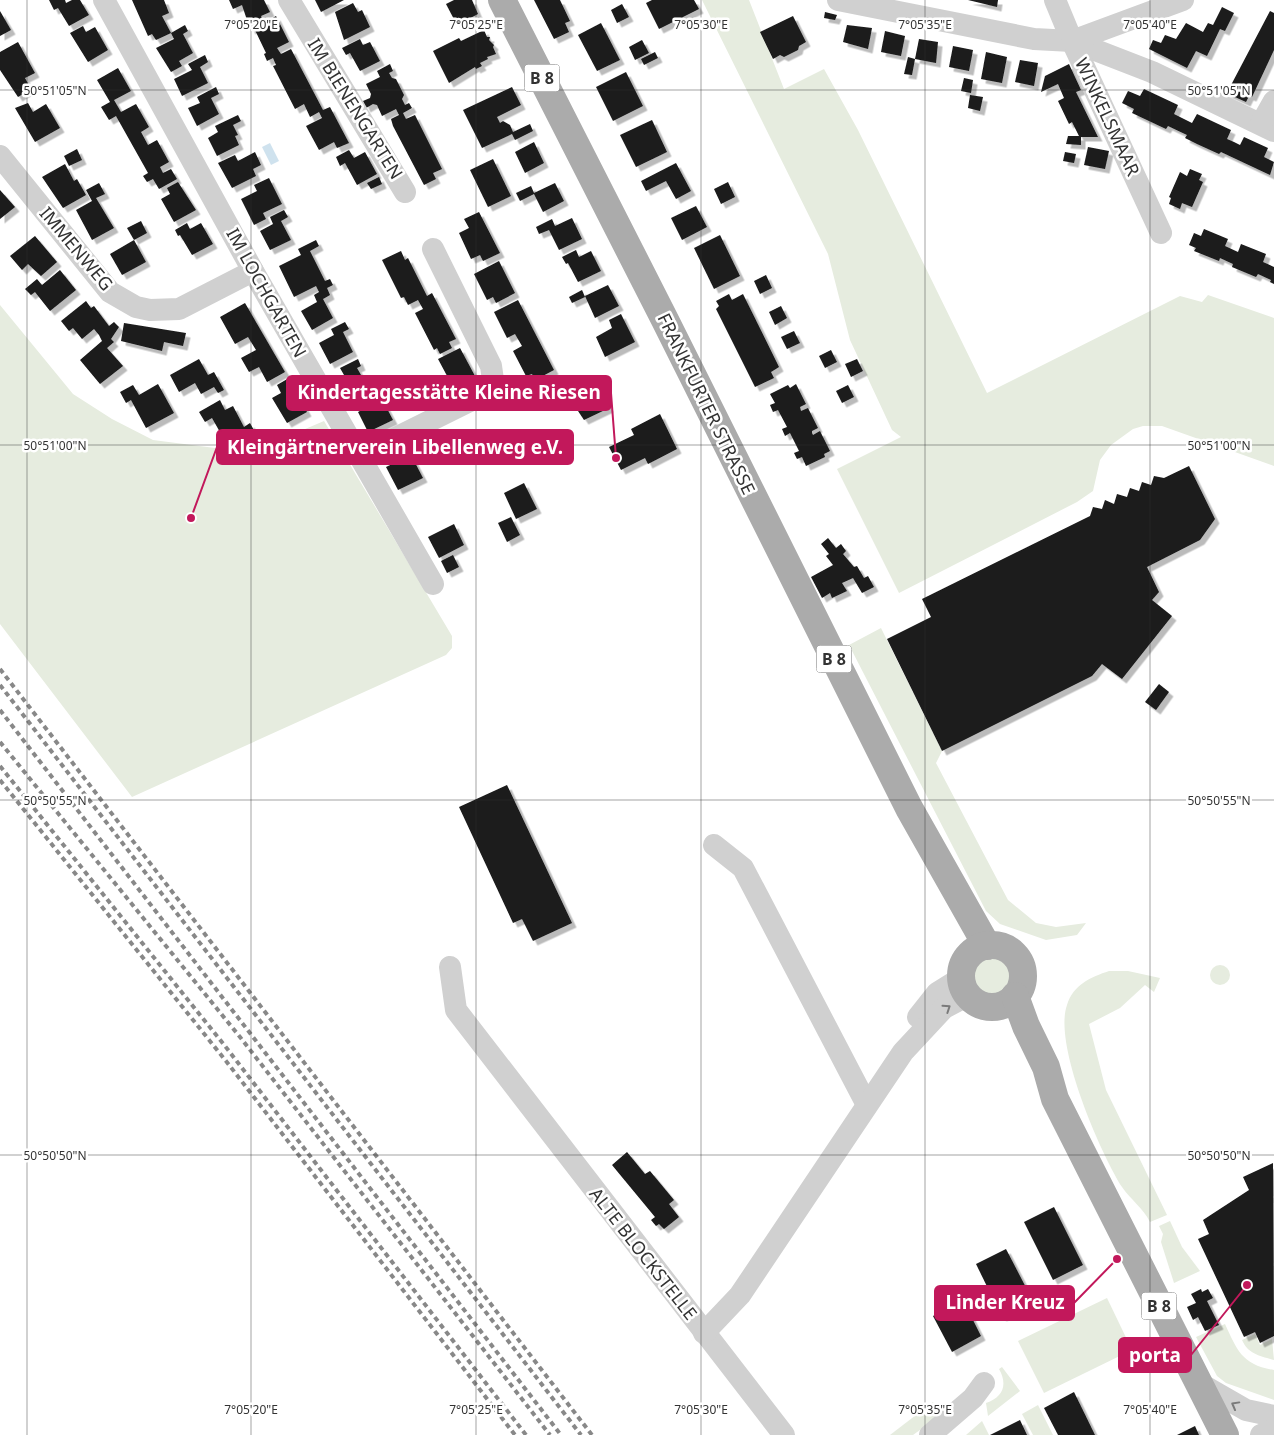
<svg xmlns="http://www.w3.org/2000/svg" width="1274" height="1435" viewBox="0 0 1274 1435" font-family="'Noto Sans',sans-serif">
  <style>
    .green { fill: #e6ecdf }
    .water { fill: #cfe2ee }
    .building { fill: #1a1a1a; filter: url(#shadow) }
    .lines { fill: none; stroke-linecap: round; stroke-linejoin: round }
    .minor { stroke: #d0d0d0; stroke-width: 22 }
    .major { stroke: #ababab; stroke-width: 28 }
    .rail { stroke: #888; stroke-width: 4; stroke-dasharray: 5 4; stroke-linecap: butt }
    .oneway { stroke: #7a7a7a }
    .ticks { fill: none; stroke: #333; stroke-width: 1; stroke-opacity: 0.45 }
    .labels { text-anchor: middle; stroke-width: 5; stroke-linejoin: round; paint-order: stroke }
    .shield { fill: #fff; stroke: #707070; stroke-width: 1 }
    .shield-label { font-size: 16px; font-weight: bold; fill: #333 }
    .street-label { font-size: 18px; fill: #333; stroke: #fff }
    .ticks-label { font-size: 12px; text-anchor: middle; fill: #333; stroke: #fff; stroke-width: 5; stroke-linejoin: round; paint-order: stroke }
    .leader { fill: none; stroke: #c2185b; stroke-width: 2 }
    .callout-dot { fill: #c2185b; stroke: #fff; stroke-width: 2 }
    .callout { fill: #c2185b; stroke: #c2185b; stroke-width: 2 }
    .callout-label { font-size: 19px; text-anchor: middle; font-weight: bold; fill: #fff }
  </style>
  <defs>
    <filter id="shadow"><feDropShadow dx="4.5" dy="4.5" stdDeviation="0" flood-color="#0004"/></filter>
  </defs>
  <rect width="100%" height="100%" fill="#fff"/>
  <g class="green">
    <path d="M702 0H749L784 89 824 69 858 130 987 393 1180 296 1202 302 1208 295 1274 318V466L1162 426H1143L1133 429 1111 445 1100 460 1093 491 1077 502 899 593 837 469 901 437 892 430 850 340 828 254Z"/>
    <path d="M0 305 73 394 112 419 153 440 215 448 248 447 284 438 324 421 452 636V648L446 655 132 797 0 624Z"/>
    <path d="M881 628 942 751 936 763 1008 900 1036 923 1056 927 1086 923 1077 935 1046 940 1000 924 986 911 849 645Z"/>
    <circle cx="992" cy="976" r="25"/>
    <circle cx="1220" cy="975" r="10"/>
    <path d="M1109 971H1128L1160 978 1154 992 1145 985 1120 1008 1089 1024 1106 1090 1167 1215 1150 1222C1143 1208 1131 1200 1122 1187 1100 1152 1053 1044 1067 1005 1073 985 1091 977 1109 971Z"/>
    <path d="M1170 1221 1182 1247 1200 1271 1174 1283 1161 1242 1163 1234 1159 1226Z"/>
    <path d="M1107 1298 1132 1350 1044 1393 1018 1341Z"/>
    <path d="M1225 1324C1237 1350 1242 1365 1274 1370V1400L1226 1383 1217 1376 1196 1337Z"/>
    <path d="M1255 1334 1260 1345 1272 1339 1274 1360C1260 1356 1248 1354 1242 1340Z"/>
    <path d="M1002 1367 1020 1391 988 1416 986 1403C1003 1397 1008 1385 999 1369Z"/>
    <path d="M933 1402 940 1413 938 1417 913 1435H890Z"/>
    <path d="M1038 1405 1053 1435H1033L1022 1414Z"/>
    <path d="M982 1421 989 1435H966Z"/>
  </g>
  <path class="water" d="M270 143 279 161 271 165 262 147Z"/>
  <g class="building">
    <path d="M49 0H65L66 3 72 0H80L89 15 69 26 58 8 54 10Z"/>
    <path d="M132 0H164L169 13 162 16 171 33 156 40 152 34 148 36Z"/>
    <path d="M229 0H264L270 12 261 16 264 23 276 16 289 42 277 48 281 54 291 49 323 110 330 107 349 143 337 148 334 142 319 150 306 126 322 118 319 112 310 117 304 104 295 109 273 66 276 65 273 58 267 61 264 54 266 53 254 28 251 30 248 23 242 5 233 9Z"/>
    <path d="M315 0H344L321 12Z"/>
    <path d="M454 0H472L478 14 457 25 446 4Z"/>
    <path d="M534 0H560L570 21 565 23 569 32 554 39Z"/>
    <path d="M652 0H694L699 9 659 29 646 3Z"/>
    <path d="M968 0H998L997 7Z"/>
    <path d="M353 3 358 12 362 10 370 27 344 40 335 12Z"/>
    <path d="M622 4 629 17 617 23 611 10Z"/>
    <path d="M1222 7 1234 13 1225 31 1220 29 1207 56 1196 51 1187 68 1149 49 1153 40 1161 43 1165 35 1176 39 1186 23 1203 32 1208 23 1213 25Z"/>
    <path d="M0 11 11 30 0 36Z"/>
    <path d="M1270 11 1274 13V50L1252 97 1249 96 1246 102 1224 92 1227 85 1230 87Z"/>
    <path d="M825 12 837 15 835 20 824 18Z"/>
    <path d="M793 16 806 42 799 46 798 50 784 57 780 55 773 59 760 32Z"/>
    <path d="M601 23 620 60 597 71 578 35Z"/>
    <path d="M185 25 188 31 183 34 193 53 179 61 182 66 171 72 156 48 174 39 171 33Z"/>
    <path d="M847 25 872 28 868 49 843 42Z"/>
    <path d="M83 26 86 32 95 27 108 50 88 62 70 33Z"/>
    <path d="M484 30 487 37H490L489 40 494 45 493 47 496 54 487 57 488 59 480 63 482 66 476 69 475 67 449 83 433 51 459 38 461 41Z"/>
    <path d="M885 31 905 36 901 56 881 52Z"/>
    <path d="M360 39 363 45 370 42 380 61 360 71 350 53 346 55 342 48Z"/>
    <path d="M919 39 938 42 936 63 915 59Z"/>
    <path d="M642 40 649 53 635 60 629 47Z"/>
    <path d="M18 42 35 73 25 78 31 89 18 97 0 70V52Z"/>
    <path d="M953 46 973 50 969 71 949 67Z"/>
    <path d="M655 52 658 58 644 65 641 59Z"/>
    <path d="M986 52 1007 57 1002 83 981 79Z"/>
    <path d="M205 55 208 62 200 67 208 83 182 96 174 79 192 70 188 64Z"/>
    <path d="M908 57 915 59 912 75 904 74Z"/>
    <path d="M1020 60 1038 63 1034 86 1015 82Z"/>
    <path d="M390 64 393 71 389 73 392 78 396 79 404 95 402 99 405 105 409 103 412 108 403 113 406 119 415 115 442 169 433 173 436 179 424 185 393 126 391 119 399 115 396 109 382 116 377 105 373 104 366 108 363 101 370 98 371 94 366 84 380 77 377 71Z"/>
    <path d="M1069 64 1081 90 1076 92 1098 137H1081V145L1066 144 1068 136H1079L1072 122 1069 124 1058 101 1064 98 1058 84 1041 92 1045 76Z"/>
    <path d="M118 68 131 91 114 100 121 112 136 104 149 127 141 132 148 145 157 140 169 162 160 167 163 173 171 169 177 179 159 189 153 179 147 182 143 176 148 173 116 116 109 120 101 107 110 102 97 80Z"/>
    <path d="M626 72 643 106 613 121 596 87Z"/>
    <path d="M964 78 973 80 971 93 961 91Z"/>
    <path d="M216 87 219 94 211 98 219 114 197 126 188 108 200 103 197 97Z"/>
    <path d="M512 87 521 105 497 117 500 123 503 121 510 125 513 132 530 124 533 131 515 140 512 134 482 148 463 110Z"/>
    <path d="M1144 89 1178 105 1174 114 1192 123 1197 114 1231 130 1227 139 1234 142 1240 145 1244 137 1268 148 1264 157 1274 162 1270 175 1221 152 1219 154 1197 144 1185 138 1187 135 1168 126 1166 129 1132 113 1134 109 1122 103 1128 91 1140 96Z"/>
    <path d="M970 95 983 97 980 111 968 108Z"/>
    <path d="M28 103 33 112 46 104 60 128 35 142 15 108Z"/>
    <path d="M238 115 241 121 233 125 238 135 235 136 239 145 217 156 208 138 218 132 215 126Z"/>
    <path d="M652 120 667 152 636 167 620 135Z"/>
    <path d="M534 142 544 163 525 173 515 152Z"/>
    <path d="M1088 147 1109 151 1105 169 1084 165Z"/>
    <path d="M77 149 82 160 69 166 64 156Z"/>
    <path d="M349 150 354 158 365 152 377 174 357 185 345 163 340 166 336 157Z"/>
    <path d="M255 152 261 165 253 169 256 176 232 188 218 163 235 155 238 161Z"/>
    <path d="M1065 152 1076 154 1074 163 1063 161Z"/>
    <path d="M493 159 511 196 488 207 470 170Z"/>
    <path d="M676 163 691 191 676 199 666 181 646 191 641 181Z"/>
    <path d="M65 164 74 181 77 179 86 195 63 208 42 177Z"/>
    <path d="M1190 169 1202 174 1199 180 1203 182 1192 207 1182 203 1180 209 1169 204 1171 198 1169 197 1180 172 1187 176Z"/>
    <path d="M379 177 382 184 371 189 367 183Z"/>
    <path d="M269 178 282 204 263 213 266 219 254 225 241 199 257 191 254 185Z"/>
    <path d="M178 182 196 210 174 222 161 199 170 194 167 188Z"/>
    <path d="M728 182 735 197 721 204 714 189Z"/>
    <path d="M99 183 105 194 96 198 114 228 92 240 76 210 92 201 86 190Z"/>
    <path d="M555 183 564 201 543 212 534 194 520 201 516 193 531 186 534 193Z"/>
    <path d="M0 190 15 207 0 219Z"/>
    <path d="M696 206 707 227 682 240 671 218Z"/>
    <path d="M284 210 288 217 281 221 291 240 270 250 260 231 273 224 270 217Z"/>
    <path d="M479 212 500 253 483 261 480 255 471 259 459 233 469 228 464 219Z"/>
    <path d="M572 218 582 239 559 250 549 230 539 234 536 227 552 219 555 226Z"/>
    <path d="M141 221 147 233 134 240 127 228Z"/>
    <path d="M187 223 190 229 201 223 213 244 192 255 180 235 178 236 175 230Z"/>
    <path d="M1204 229 1228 239 1225 246 1238 252 1241 244 1266 254 1263 262 1274 267V284L1270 282 1271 280 1258 274 1256 277 1232 267 1233 264 1220 258 1219 261 1194 251 1196 248 1189 245 1194 233 1201 236Z"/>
    <path d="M720 235 740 276 714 289 694 248Z"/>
    <path d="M35 236 57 262 41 276 28 264 22 270 10 256Z"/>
    <path d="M134 240 146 262 122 275 110 254Z"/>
    <path d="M316 240 319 246 310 251 325 281 330 279 333 285 327 288 330 295 323 299 333 318 312 330 301 311 317 302 314 295 319 292 316 286 294 297 279 266 301 255 298 249Z"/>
    <path d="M576 250 579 257 591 251 601 271 578 282 568 263 566 264 562 257Z"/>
    <path d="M401 251 405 260 408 258 427 296 432 293 456 339 449 342 452 348 440 354 437 348 434 350 415 313 423 309 418 300 408 305 404 297 401 298 382 260Z"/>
    <path d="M499 261 515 293 496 303 493 297 487 300 474 274Z"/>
    <path d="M60 270 76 290 50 311 35 292 31 295 25 289 37 279 42 285Z"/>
    <path d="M766 275 772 288 760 294 754 281Z"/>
    <path d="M608 285 619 306 595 318 585 296Z"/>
    <path d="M582 290 585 297 572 303 569 297Z"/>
    <path d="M729 294 732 300 743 294 779 367 771 372 774 378 755 387 716 309 719 306 716 301Z"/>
    <path d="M518 300 554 370 535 380 532 374 526 376 513 351 522 346 515 334 507 338 494 312Z"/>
    <path d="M86 301 91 308 94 306 109 326 114 322 119 327 111 339 114 342 107 348 123 366 100 384 80 360 102 341 99 335 94 329 82 339 73 328 69 331 61 321Z"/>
    <path d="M245 303 285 372 267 382 259 367 249 372 241 358 256 350 248 337 235 344 220 317Z"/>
    <path d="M781 306 787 318 775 325 769 312Z"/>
    <path d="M621 314 635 342 605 357 596 337 612 328 609 320Z"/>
    <path d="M345 322 349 329 343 332 353 352 330 364 319 343 334 335 331 329Z"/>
    <path d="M124 323 186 333 183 346 164 342 162 351 121 341Z"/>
    <path d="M794 331 800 343 787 349 781 337Z"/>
    <path d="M460 348 475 376 472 378 475 383 462 389 460 384 453 387 438 359Z"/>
    <path d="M831 350 837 362 825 368 819 356Z"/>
    <path d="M199 359 208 375 214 372 224 390 218 393 214 387 201 394 195 383 179 392 170 375Z"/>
    <path d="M358 359 361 366 357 368 369 389 355 396 352 390 347 393 338 378 344 375 340 368Z"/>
    <path d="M857 359 863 371 851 377 845 364Z"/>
    <path d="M289 378 307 412 287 423 272 398 281 393 277 385Z"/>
    <path d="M158 384 174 413 146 428 131 400 126 403 120 392 133 385 139 395Z"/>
    <path d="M796 384 806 404 800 407 801 411 808 408 818 428 812 431V433L813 435 820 431 830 451 824 454 825 457 806 466 802 457 797 459 794 453 799 451 790 433 785 436 782 429 787 427 778 410 773 412 770 405 775 403 770 394 788 385 790 388Z"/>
    <path d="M848 385 854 397 842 403 836 391Z"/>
    <path d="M389 387 392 394 382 399 393 420 368 432 358 412 375 403 371 396Z"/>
    <path d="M602 392 609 408 584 420 574 405Z"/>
    <path d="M220 400 225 410 233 406 244 427 250 423 256 434 250 437 246 429 225 441 212 418 205 422 199 412Z"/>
    <path d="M660 414 677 449 648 464 645 458 621 470 609 447 634 435 631 429Z"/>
    <path d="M411 455 423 478 398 490 386 467Z"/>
    <path d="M1189 466 1215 519 1200 540 1147 567 1159 592 1152 600 1172 616 1122 679 1102 664 1092 676 942 751 887 639 931 617 922 599 1090 516 1093 507 1102 509 1105 500 1114 504 1117 494 1127 497 1130 488 1139 491 1142 482 1151 485 1154 476 1164 478Z"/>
    <path d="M524 483 537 509 516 519 504 493Z"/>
    <path d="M511 517 520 535 507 542 498 523Z"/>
    <path d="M454 524 464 545 439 558 428 537Z"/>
    <path d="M828 538 836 548 841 544 846 551 843 554 854 567 857 566 864 578 868 576 874 587 862 593 853 578 842 583 847 591 832 598 830 593 822 598 811 577 833 565 826 556 829 554 821 544Z"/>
    <path d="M453 555 459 567 447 573 441 561Z"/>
    <path d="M1159 684 1169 692 1156 710 1145 702Z"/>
    <path d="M507 785 572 923 533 941 522 919 513 923 459 807Z"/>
    <path d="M627 1152 645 1174 650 1171 674 1200 669 1204 679 1217 664 1229 659 1224 656 1226 651 1220 655 1217 612 1165Z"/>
    <path d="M1273 1163 1274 1336 1260 1343 1255 1332 1244 1337 1198 1239 1209 1234 1203 1220 1249 1190 1243 1177Z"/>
    <path d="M1054 1207 1083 1265 1053 1280 1024 1222Z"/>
    <path d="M1006 1249 1033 1301 1002 1317 976 1264Z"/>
    <path d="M1201 1289 1202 1292 1208 1289 1213 1298 1207 1301 1219 1325 1205 1331 1198 1317 1193 1320 1187 1307 1196 1303 1191 1294Z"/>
    <path d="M963 1300 981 1336 952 1352 933 1316Z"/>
    <path d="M1074 1392 1095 1435H1058L1044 1408Z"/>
    <path d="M1020 1420 1027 1435H990Z"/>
    <path d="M1195 1426 1199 1435H1177Z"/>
  </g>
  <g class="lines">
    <g class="minor">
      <path d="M104 0 253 271 433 584"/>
      <path d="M289 0 405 192"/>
      <path d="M838 0 1034 39 1072 41 1152 72 1274 131"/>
      <path d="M1055 0 1072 41 1161 233"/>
      <path d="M1072 41 1183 0"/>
      <path d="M1261 124 1274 101"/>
      <path d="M0 156 110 292 136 307 150 310 179 309 253 271"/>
      <path d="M359 456 484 394 493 380 491 366 433 249"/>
      <path d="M714 845 743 868 867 1105"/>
      <path d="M450 967 456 1010 784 1435"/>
      <path d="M918 1017 937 993 961 978"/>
      <path d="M704 1333 740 1295 903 1052 944 1008 961 999 972 1000"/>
      <path d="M1199 1383 1246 1410 1274 1416"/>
      <path d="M930 1435 973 1398 984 1383"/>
      <path d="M1261 1435 1274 1429"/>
    </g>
    <g class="major">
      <path d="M502 0 665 320 909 808 987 946"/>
      <circle cx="992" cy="976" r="31"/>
      <path d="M1015 996 1026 1026 1046 1067 1055 1099 1225 1435"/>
    </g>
    <g class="rail">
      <path d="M0 669 592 1435"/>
      <path d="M0 685 581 1435"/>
      <path d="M0 710 561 1435"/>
      <path d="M0 742 240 1037 550 1435"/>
      <path d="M0 766 225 1046 526 1435"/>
      <path d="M0 780 226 1061 515 1435"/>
    </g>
  </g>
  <defs><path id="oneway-chevron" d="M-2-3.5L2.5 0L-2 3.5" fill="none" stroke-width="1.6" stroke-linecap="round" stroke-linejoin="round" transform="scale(1.25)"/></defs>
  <g class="oneway">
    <use href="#oneway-chevron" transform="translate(947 1008) rotate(-34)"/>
    <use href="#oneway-chevron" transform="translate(1235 1405) rotate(-151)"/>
  </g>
  <path class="ticks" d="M27 0V1435M251 0V1435M476 0V1435M701 0V1435M925 0V1435M1150 0V1435M0 90H1274M0 445H1274M0 800H1274M0 1155H1274"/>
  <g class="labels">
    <g class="shield">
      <rect x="524.5" y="64.5" width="35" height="27" rx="4"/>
      <rect x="816.5" y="645.5" width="35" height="27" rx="4"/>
      <rect x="1141.5" y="1292.5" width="35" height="27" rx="4"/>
    </g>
    <g class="shield-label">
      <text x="542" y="84">B 8</text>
      <text x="834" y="665">B 8</text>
      <text x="1159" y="1312">B 8</text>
    </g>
    <g class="street-label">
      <text transform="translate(355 109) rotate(58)" y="6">IM BIENENGARTEN</text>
      <text transform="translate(1107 117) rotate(65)" y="6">WINKELSMAAR</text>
      <text transform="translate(76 249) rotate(50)" y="6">IMMENWEG</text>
      <text transform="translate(266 293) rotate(61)" y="6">IM LOCHGARTEN</text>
      <text transform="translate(706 404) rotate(64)" y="6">FRANKFURTER STRASSE</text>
      <text transform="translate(643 1254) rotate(52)" y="6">ALTE BLOCKSTELLE</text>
    </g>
  </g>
  <g class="ticks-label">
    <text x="251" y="29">7°05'20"E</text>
    <text x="476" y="29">7°05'25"E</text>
    <text x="701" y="29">7°05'30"E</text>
    <text x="925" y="29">7°05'35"E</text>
    <text x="1150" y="29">7°05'40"E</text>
    <text x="55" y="95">50°51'05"N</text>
    <text x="1219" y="95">50°51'05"N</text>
    <text x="55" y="450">50°51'00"N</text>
    <text x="1219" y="450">50°51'00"N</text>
    <text x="55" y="805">50°50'55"N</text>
    <text x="1219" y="805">50°50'55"N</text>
    <text x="55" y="1160">50°50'50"N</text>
    <text x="1219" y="1160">50°50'50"N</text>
    <text x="251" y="1414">7°05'20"E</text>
    <text x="476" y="1414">7°05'25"E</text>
    <text x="701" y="1414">7°05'30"E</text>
    <text x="925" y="1414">7°05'35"E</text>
    <text x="1150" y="1414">7°05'40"E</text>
  </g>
  <path class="leader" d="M616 458L611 393M191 518L217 447M1117 1259L1074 1303M1247 1285L1191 1355"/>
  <g class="callout-dot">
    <circle cx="616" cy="458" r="5"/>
    <circle cx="191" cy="518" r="5"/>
    <circle cx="1117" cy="1259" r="5"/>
    <circle cx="1247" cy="1285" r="5"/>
  </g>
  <g class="callout">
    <rect x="287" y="376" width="324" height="34" rx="5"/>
    <rect x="217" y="430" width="356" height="34" rx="5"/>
    <rect x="935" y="1286" width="139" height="34" rx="5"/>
    <rect x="1119" y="1338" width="72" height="34" rx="5"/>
  </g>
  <g class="callout-label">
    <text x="449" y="399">Kindertagesstätte Kleine Riesen</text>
    <text x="395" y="454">Kleingärtnerverein Libellenweg e.V.</text>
    <text x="1005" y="1309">Linder Kreuz</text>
    <text x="1155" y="1362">porta</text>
  </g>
</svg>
